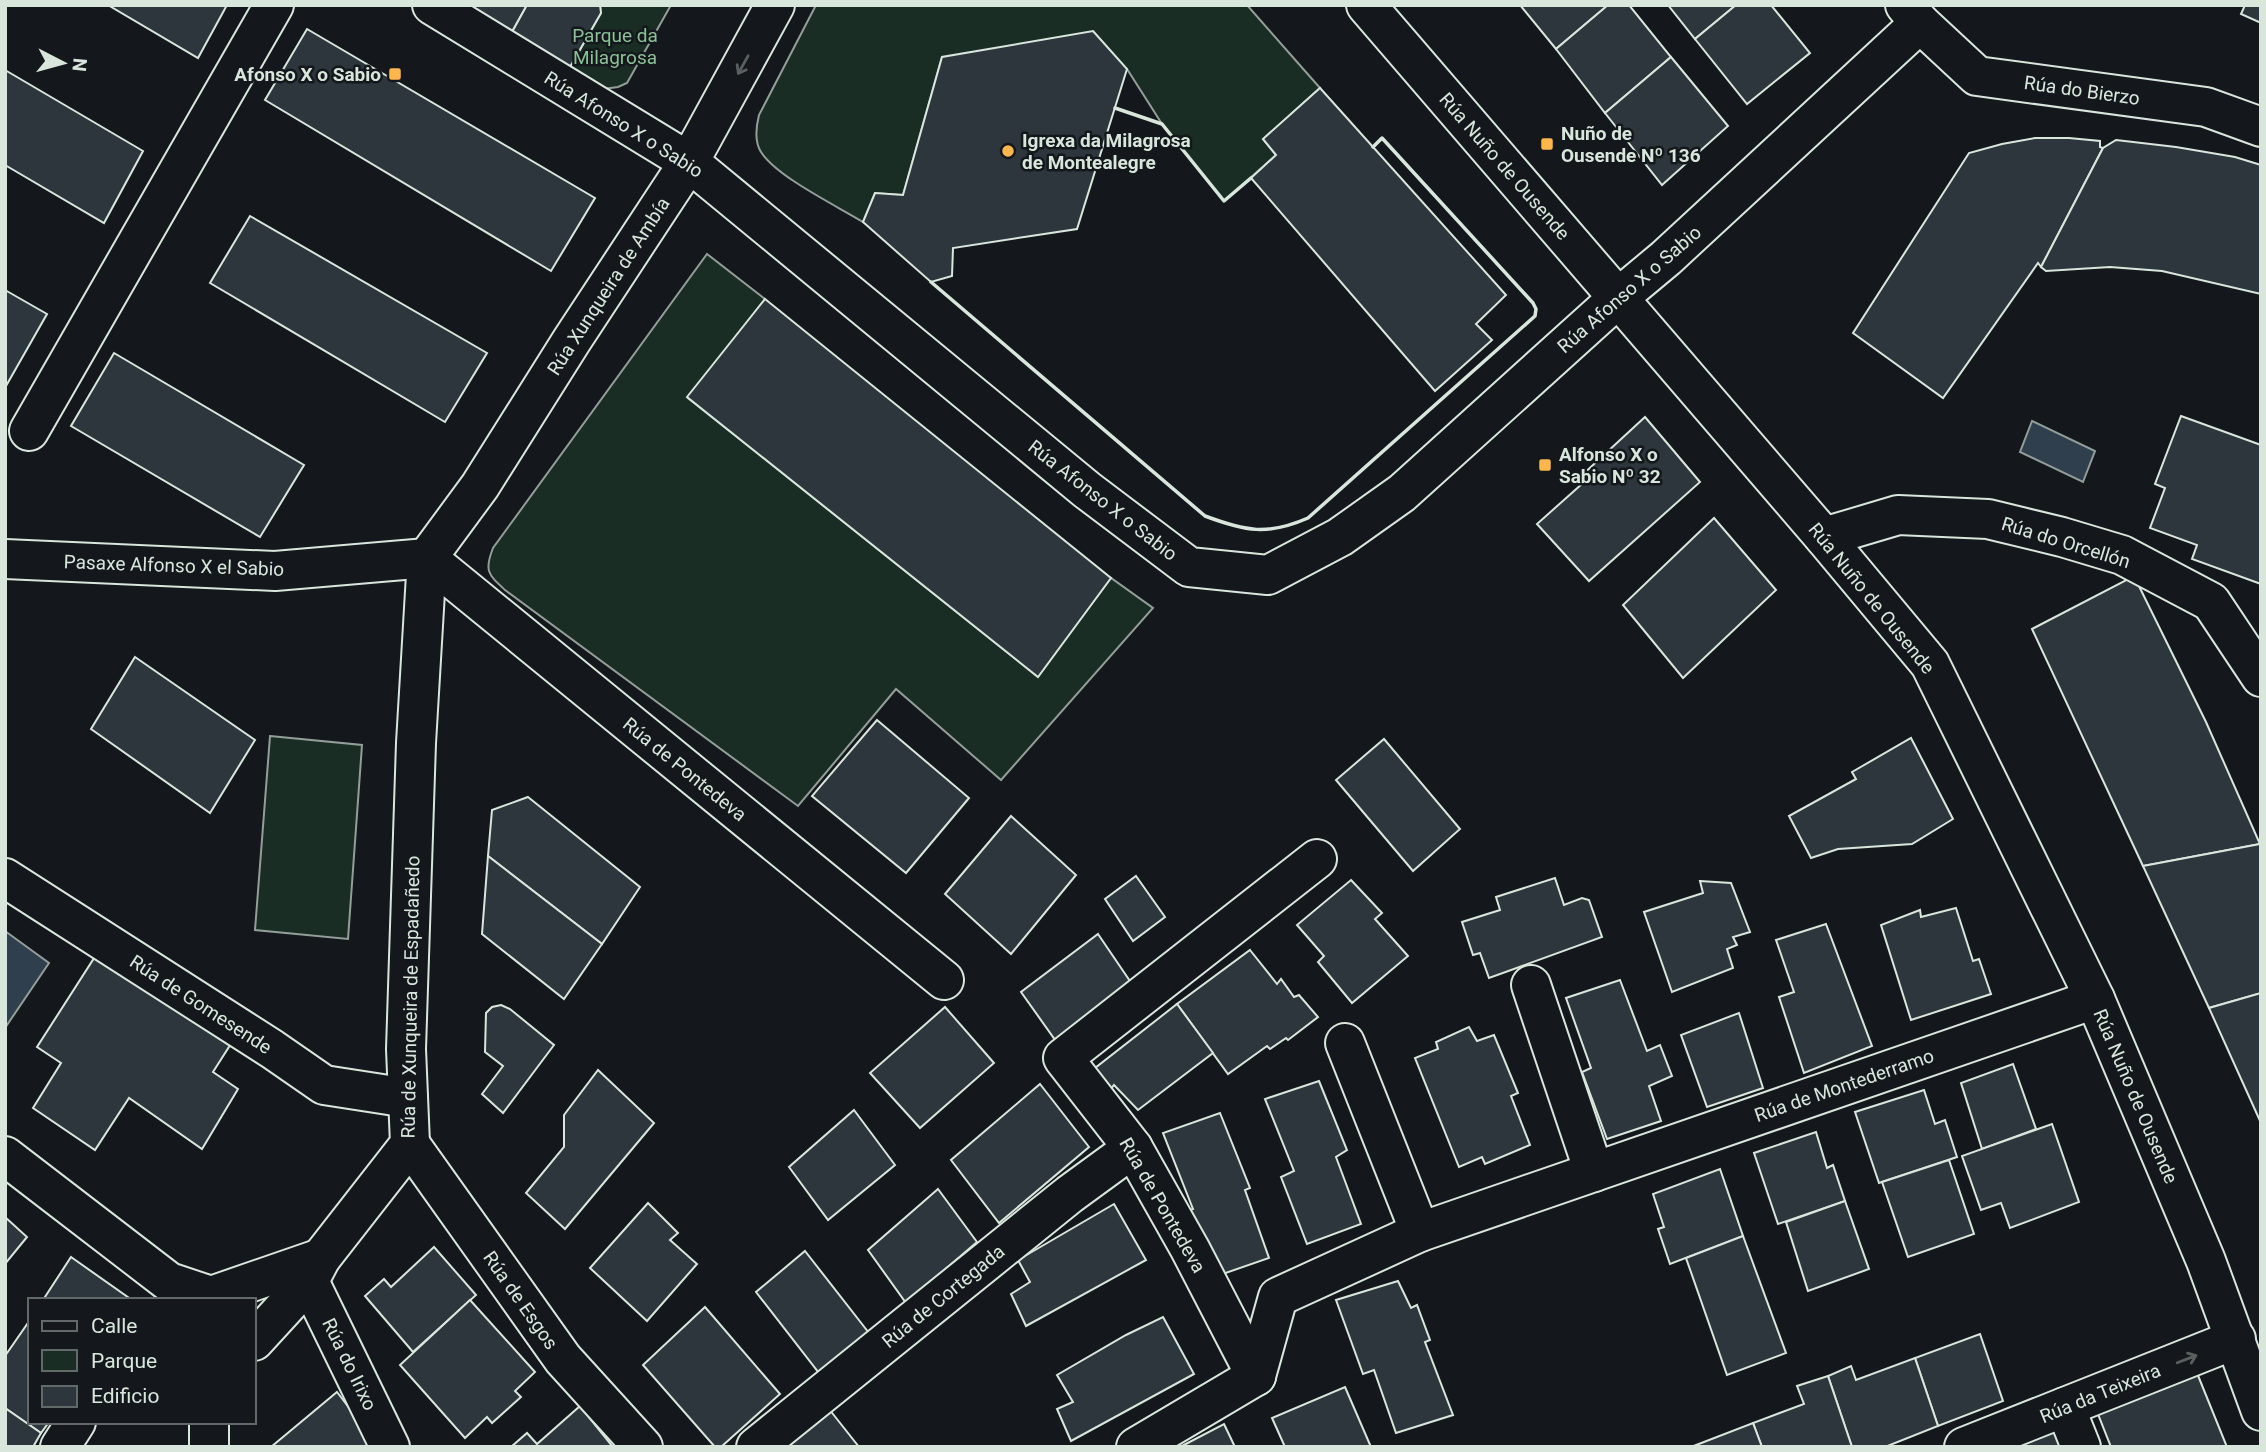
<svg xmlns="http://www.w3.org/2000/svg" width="2266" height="1452" viewBox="0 0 2266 1452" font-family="Roboto,sans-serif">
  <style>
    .green { fill: #1a2d24; stroke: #939e99; stroke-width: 2 }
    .water { fill: #2f3f4d; stroke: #939e99; stroke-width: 2 }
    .building { fill: #2c363c; stroke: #d8e6dc; stroke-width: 2 }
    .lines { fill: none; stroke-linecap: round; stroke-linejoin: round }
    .minor-casing { stroke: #d8e6dc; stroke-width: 42 }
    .minor { stroke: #14181c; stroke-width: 38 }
    .wall { stroke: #d8e6dc; stroke-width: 3.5 }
    .oneway { stroke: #59605f }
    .poi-dot { fill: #ffb74d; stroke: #14181c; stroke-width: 2.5 }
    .labels { text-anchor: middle; stroke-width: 5; stroke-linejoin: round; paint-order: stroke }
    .park-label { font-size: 19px; fill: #8ac095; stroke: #14181c }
    .poi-label { font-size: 19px; font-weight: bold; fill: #d8e6dc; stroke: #14181c; text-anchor: start }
    .street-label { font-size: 19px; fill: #d8e6dc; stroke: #14181c }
  </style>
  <rect width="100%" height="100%" fill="#14181c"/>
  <g class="green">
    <path d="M600 5H671L627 83 618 87 603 89 570 67 601 13Z"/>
    <path d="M816 5H1247L1320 88 1263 139 1276 155 1224 201 1162 124 1127 69 942 57 903 195 875 193 863 222C837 206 777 177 761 152 754 141 756 127 759 115Z"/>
    <path d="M707 254 765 299 688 398 1037 676 1111 578 1153 608 1001 780 896 689 798 806 505 590C488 574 484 571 493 548Z"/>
    <path d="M270 736 362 745 348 939 255 930Z"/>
  </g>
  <g class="water">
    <path d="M2032 421 2095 451 2083 482 2020 452Z"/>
    <path d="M5 931 49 963 5 1028Z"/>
  </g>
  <g class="building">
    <path d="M108 5H227L198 58Z"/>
    <path d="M467 5H527L512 32Z"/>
    <path d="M527 5H600L601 13 570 67 512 32Z"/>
    <path d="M1520 5H1608L1556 49Z"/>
    <path d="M1608 5H1629L1671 57 1605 113 1556 49Z"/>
    <path d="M1668 5H1736L1695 39Z"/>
    <path d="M1736 5H1771L1810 53 1747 104 1695 39Z"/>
    <path d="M2245 5H2261V23L2241 14Z"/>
    <path d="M307 29 595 198 551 271 265 100Z"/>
    <path d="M1093 31 1127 69 1077 229 953 248 952 276 931 282 863 222 875 193 903 195 942 57Z"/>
    <path d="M1671 57 1728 126 1662 185 1605 113Z"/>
    <path d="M5 70 143 151 104 223 5 165Z"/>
    <path d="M1320 88 1506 295 1476 324 1492 340 1435 391 1251 178 1276 155 1263 139Z"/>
    <path d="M2035 138H2069L2100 141V147L2103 148 2041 267 2038 263 1943 398 1853 333 1969 153 2002 144Z"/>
    <path d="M2116 140 2176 147 2235 157 2261 165V294L2162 271 2110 267 2046 271 2041 267 2103 148Z"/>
    <path d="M250 216 487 353 445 422 210 283Z"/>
    <path d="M5 290 47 314 6 386H5Z"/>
    <path d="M765 299 1111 578 1038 677 687 397Z"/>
    <path d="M114 353 304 465 260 537 71 426Z"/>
    <path d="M2181 416 2261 445V584L2192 559 2197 545 2150 528 2165 488 2155 484Z"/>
    <path d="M1645 417 1700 482 1589 581 1537 524 1583 483 1580 477Z"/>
    <path d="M1714 518 1776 590 1683 678 1623 605Z"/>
    <path d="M2134 576 2206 722 2260 844 2143 866 2032 629Z"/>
    <path d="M135 657 255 740 210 813 91 729Z"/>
    <path d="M877 720 969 798 906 873 812 796Z"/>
    <path d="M1911 738 1953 819 1912 844 1838 849 1811 858 1789 816 1856 779 1852 772Z"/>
    <path d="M1384 739 1460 829 1413 871 1336 780Z"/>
    <path d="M528 797 640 887 602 944 488 856 492 810Z"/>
    <path d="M1011 816 1076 875 1011 954 945 894Z"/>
    <path d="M2260 844 2261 993 2209 1008 2143 866Z"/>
    <path d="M488 856 602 944 564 999 482 934Z"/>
    <path d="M1136 876 1165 917 1133 941 1105 899Z"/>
    <path d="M1555 878 1564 905 1582 898 1589 900 1602 937 1489 978 1480 953 1473 955 1462 922 1500 910 1496 897Z"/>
    <path d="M1351 880 1382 913 1375 919 1408 956 1352 1003 1318 962 1324 956 1297 925Z"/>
    <path d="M1700 881 1731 883 1750 932 1733 937 1737 945 1727 949 1733 968 1672 992 1644 912 1703 893Z"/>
    <path d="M1956 908 1973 961 1979 959 1991 994 1911 1020 1881 925 1920 910 1921 917Z"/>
    <path d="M1826 924 1872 1046 1804 1073 1779 997 1794 992 1776 940Z"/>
    <path d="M1098 934 1134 987 1058 1044 1021 992Z"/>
    <path d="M1250 950 1277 984 1281 979 1294 997 1299 995 1318 1017 1288 1040 1286 1038 1270 1049 1267 1046 1228 1074 1177 1004Z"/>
    <path d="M98 952 234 1039 213 1072 238 1089 202 1149 129 1098 95 1150 33 1108 61 1063 37 1047Z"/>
    <path d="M1620 980 1647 1051 1660 1045 1672 1076 1649 1086 1661 1121 1607 1139 1582 1072 1591 1068 1566 998Z"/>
    <path d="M2261 993V1123L2209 1008Z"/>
    <path d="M1177 1004 1213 1053 1138 1110 1114 1085 1108 1092 1090 1072Z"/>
    <path d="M501 1005 510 1009 554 1045 503 1113 482 1094 503 1066 485 1052 486 1013 492 1007Z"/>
    <path d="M945 1007 994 1063 920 1128 870 1073Z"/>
    <path d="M1739 1013 1763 1088 1707 1107 1681 1035Z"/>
    <path d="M1469 1027 1477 1041 1494 1035 1518 1093 1511 1096 1530 1145 1485 1164 1482 1157 1459 1167 1415 1058 1438 1049 1436 1042Z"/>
    <path d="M2013 1064 2036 1129 1982 1149 1961 1083Z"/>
    <path d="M598 1070 654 1123 565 1229 526 1193 564 1147V1115Z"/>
    <path d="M1319 1081 1347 1150 1336 1157 1361 1224 1307 1244 1281 1177 1294 1171 1265 1099Z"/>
    <path d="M1040 1084 1089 1147 999 1223 951 1160Z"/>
    <path d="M1924 1090 1935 1124 1945 1120 1957 1157 1879 1183 1855 1112Z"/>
    <path d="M854 1110 895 1165 828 1220 789 1167Z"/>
    <path d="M1220 1113 1250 1188 1245 1190 1269 1258 1211 1278 1185 1211 1193 1209 1163 1133Z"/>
    <path d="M2052 1124 2079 1202 2010 1228 2001 1203 1981 1210 1962 1156Z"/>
    <path d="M1816 1132 1827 1168 1833 1165 1845 1201 1778 1224 1754 1153Z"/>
    <path d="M1949 1160 1974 1234 1908 1257 1882 1182Z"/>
    <path d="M1720 1169 1743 1236 1670 1264 1658 1229 1664 1227 1653 1194Z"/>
    <path d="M938 1189 977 1242 906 1303 868 1250Z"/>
    <path d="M1845 1201 1869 1269 1808 1291 1786 1222Z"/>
    <path d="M648 1203 678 1233 670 1240 697 1264 647 1321 590 1268Z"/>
    <path d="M1114 1204 1146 1260 1026 1326 1011 1294 1030 1282 1018 1260Z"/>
    <path d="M5 1217 27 1237 5 1264Z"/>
    <path d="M1743 1236 1786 1353 1727 1375 1686 1258Z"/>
    <path d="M434 1247 476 1295 413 1352 365 1296 384 1279 391 1287Z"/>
    <path d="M805 1251 869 1333 819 1373 756 1292Z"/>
    <path d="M71 1257 132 1300H43Z"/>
    <path d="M1398 1281 1411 1308 1417 1305 1430 1340 1425 1342 1453 1415 1396 1433 1374 1370 1363 1374 1336 1300Z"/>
    <path d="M470 1300 535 1372 515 1391 521 1397 492 1423 487 1417 465 1438 400 1365Z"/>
    <path d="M705 1307 780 1394 721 1447H715L643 1365Z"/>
    <path d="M1163 1317 1194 1374 1071 1441 1057 1409 1073 1402 1057 1375 1126 1335Z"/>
    <path d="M30 1320V1422H49L41 1433 5 1408V1356Z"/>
    <path d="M1980 1334 2003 1401 1938 1426 1915 1358Z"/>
    <path d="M1915 1358 1938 1426 1885 1447H1852L1828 1376 1851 1366 1856 1380Z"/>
    <path d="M2197 1373 2227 1447H2111L2096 1409Z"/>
    <path d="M1828 1376 1852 1447H1762L1753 1423 1804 1404 1797 1386Z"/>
    <path d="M1345 1387 1371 1447H1285L1272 1418Z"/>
    <path d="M337 1392 379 1447H271Z"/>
    <path d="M580 1406 613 1447H511L527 1433 537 1444Z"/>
    <path d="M5 1408 41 1433 33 1447H5Z"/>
    <path d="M829 1409 859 1447H787L786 1446Z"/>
    <path d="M1753 1423 1762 1447H1691Z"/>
    <path d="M1224 1424 1235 1447H1180Z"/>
    <path d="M2060 1428 2069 1447H2010Z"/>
  </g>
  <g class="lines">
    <g class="minor-casing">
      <g id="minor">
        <path d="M432 5 689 162 1087 490 1189 567 1268 575 1340 537 1402 493 1618 298 1666 258 1920 23"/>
        <path d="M1366 5 1824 537 1930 664 2095 999 2206 1261 2261 1411"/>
        <path d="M1905 5 1920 23 1977 76 2206 107 2261 127"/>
        <path d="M29 431 274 5"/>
        <path d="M1824 537 1898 515 1988 519 2062 537 2122 555 2211 602 2261 677"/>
        <path d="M427 558 944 980"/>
        <path d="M427 558 480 486 572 340 689 162 775 5"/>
        <path d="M5 559 275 571 427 558"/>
        <path d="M5 878 272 1049 324 1085 408 1098"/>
        <path d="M1531 985 1594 1172"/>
        <path d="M1345 1043 1420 1232"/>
        <path d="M410 1144 563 1359 643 1447"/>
        <path d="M5 1156 169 1282 211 1296 321 1258"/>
        <path d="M309 1281 390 1447"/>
        <path d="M254 1341 309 1281 321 1258 410 1144 406 1049 416 743 427 558"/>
        <path d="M1256 1376 1278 1297 1420 1232 2095 999"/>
        <path d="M1256 1376 1190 1249 1133 1148 1063 1058 1317 859"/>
        <path d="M2065 1407 2081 1447"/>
        <path d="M209 1422V1447"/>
        <path d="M60 1447 76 1422"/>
        <path d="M756 1447 1070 1194 1133 1148"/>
        <path d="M1136 1447 1256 1376"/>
        <path d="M1964 1447 2236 1339"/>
      </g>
    </g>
    <use href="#minor" class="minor"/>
    <g class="wall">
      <path d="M1115 108 1162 124 1224 201 1251 178"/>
      <path d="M931 282 1205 516C1245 531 1267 536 1308 518L1535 316 1536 309 1533 303 1382 138 1373 147"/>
    </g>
  </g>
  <defs><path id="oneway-shaft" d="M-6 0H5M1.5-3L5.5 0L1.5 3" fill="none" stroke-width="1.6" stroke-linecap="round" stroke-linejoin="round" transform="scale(1.75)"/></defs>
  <g class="oneway">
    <use href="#oneway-shaft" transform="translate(743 65) rotate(119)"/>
    <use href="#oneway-shaft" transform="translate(2187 1359) rotate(-21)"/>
  </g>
  <g class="poi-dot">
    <rect x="388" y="67" width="14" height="14" rx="3.5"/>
    <rect x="1540" y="137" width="14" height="14" rx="3.5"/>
    <circle cx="1008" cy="151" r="7"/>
    <rect x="1538" y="458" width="14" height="14" rx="3.5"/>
  </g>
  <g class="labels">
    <g class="park-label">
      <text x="615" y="42">Parque da<tspan x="615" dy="22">Milagrosa</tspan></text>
    </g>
    <g class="poi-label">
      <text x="381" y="81" text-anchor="end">Afonso X o Sabio</text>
      <text x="1561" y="140">Nuño de<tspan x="1561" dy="22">Ousende Nº 136</tspan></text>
      <text x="1022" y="147">Igrexa da Milagrosa<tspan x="1022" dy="22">de Montealegre</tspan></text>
      <text x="1559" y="461">Alfonso X o<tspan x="1559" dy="22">Sabio Nº 32</tspan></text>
    </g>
    <g class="street-label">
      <text transform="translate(2082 90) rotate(8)" y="7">Rúa do Bierzo</text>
      <text transform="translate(624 124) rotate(32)" y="7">Rúa Afonso X o Sabio</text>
      <text transform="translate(1505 166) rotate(49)" y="7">Rúa Nuño de Ousende</text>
      <text transform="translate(608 286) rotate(-57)" y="7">Rúa Xunqueira de Ambía</text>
      <text transform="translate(1629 289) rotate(-41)" y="7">Rúa Afonso X o Sabio</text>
      <text transform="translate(1103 500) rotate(38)" y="7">Rúa Afonso X o Sabio</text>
      <text transform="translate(2066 542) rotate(17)" y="7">Rúa do Orcellón</text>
      <text transform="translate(174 565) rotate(2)" y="7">Pasaxe Alfonso X el Sabio</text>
      <text transform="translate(1872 598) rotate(51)" y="7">Rúa Nuño de Ousende</text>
      <text transform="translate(685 769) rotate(39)" y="7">Rúa de Pontedeva</text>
      <text transform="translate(410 997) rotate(-89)" y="7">Rúa de Xunqueira de Espadañedo</text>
      <text transform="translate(201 1004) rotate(33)" y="7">Rúa de Gomesende</text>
      <text transform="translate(1844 1085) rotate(-19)" y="7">Rúa de Montederramo</text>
      <text transform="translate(2136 1096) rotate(67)" y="7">Rúa Nuño de Ousende</text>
      <text transform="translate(1163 1205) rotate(60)" y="7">Rúa de Pontedeva</text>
      <text transform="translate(943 1296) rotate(-39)" y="7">Rúa de Cortegada</text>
      <text transform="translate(521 1300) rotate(55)" y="7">Rúa de Esgos</text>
      <text transform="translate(350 1364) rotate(64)" y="7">Rúa do Irixo</text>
      <text transform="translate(2100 1393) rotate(-22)" y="7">Rúa da Teixeira</text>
    </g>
  </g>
  <rect width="2266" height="1452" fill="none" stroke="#d8e6dc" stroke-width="14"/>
  <rect x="28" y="1298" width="228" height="126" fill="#14181c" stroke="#626a69" stroke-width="2"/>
  <rect x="42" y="1321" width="35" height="10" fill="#14181c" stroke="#626a69" stroke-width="2"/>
  <text x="91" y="1333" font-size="21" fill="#d8e6dc">Calle</text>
  <rect x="42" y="1350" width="35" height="21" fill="#1a2d24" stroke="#626a69" stroke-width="2"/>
  <text x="91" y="1368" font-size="21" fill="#d8e6dc">Parque</text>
  <rect x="42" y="1386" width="35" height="21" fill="#2c363c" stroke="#626a69" stroke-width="2"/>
  <text x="91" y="1403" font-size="21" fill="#d8e6dc">Edificio</text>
  <g transform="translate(63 63) rotate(96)" stroke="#14181c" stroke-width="5" paint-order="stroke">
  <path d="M0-5L12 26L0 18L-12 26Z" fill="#d8e6dc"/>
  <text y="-10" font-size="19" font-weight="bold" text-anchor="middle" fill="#d8e6dc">N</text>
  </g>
</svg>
